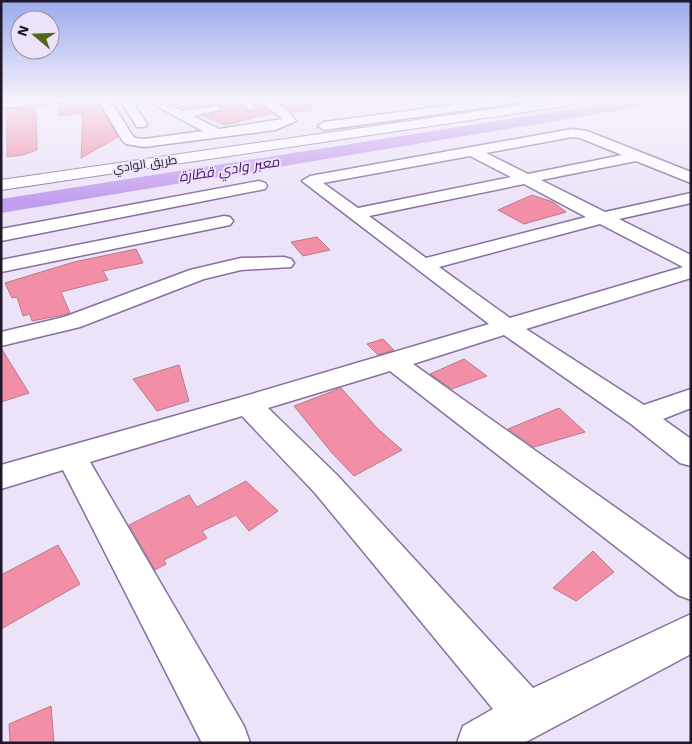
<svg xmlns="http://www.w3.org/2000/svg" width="692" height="744" viewBox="0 0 692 744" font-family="'Work Sans',Cairo,sans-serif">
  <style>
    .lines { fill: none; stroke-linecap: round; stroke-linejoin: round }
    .river { fill: #c29cee; fill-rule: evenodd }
    .building { fill: #f28fa7; stroke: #b77b88 }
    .minor-casing { stroke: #8670a0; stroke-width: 3 }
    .major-casing { stroke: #8670a0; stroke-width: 2 }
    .minor { fill: #fff; fill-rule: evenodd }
    .major { fill: #fff; fill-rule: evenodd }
    .labels { text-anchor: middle; stroke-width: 4; stroke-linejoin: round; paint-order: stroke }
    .far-street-label { font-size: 12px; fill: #20172a; stroke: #ece3f8 }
    .far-water-label { font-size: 14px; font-style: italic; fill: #470f70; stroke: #ece3f8 }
  </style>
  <rect width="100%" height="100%" fill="#ece3f8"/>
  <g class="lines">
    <path class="river" d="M636 99H670L663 103 1 213V199Z"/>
  </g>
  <g class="building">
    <path d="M96 99 118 137 81 158 83 113 59 116 58 104 70 100Z"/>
    <path d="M164 99H207L218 103 234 102 251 112 258 108 251 100H256L272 113 226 125 203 116 220 112 221 105 186 109Z"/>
    <path d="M271 99H312V110L291 112Z"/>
    <path d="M36 108 37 150 23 155 7 157V109Z"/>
    <path d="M532 195 553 202 566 212 524 224 498 210Z"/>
    <path d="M317 237 330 250 303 256 291 242Z"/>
    <path d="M136 249 143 263 103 271 108 280 61 292 70 313 63 315 32 321 30 314 23 316 17 297 12 298 5 283 74 262Z"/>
    <path d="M383 339 394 350 378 355 367 344Z"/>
    <path d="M1 348 29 393 1 402Z"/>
    <path d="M464 359 487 376 452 389 430 374Z"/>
    <path d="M179 365 189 401 157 411 133 379Z"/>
    <path d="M341 388 377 428 402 450 354 476 332 453 294 406Z"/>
    <path d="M559 408 585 432 534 447 508 429Z"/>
    <path d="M246 481 278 511 249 531 236 515 202 531 207 538 164 560 166 564 155 570 129 525 189 495 197 507Z"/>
    <path d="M58 545 80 584 1 629V575Z"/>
    <path d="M593 551 614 572 576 601 553 588Z"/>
    <path d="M51 706 54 743H10L9 724Z"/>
  </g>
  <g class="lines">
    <g class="minor-casing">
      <g id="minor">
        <path d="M28 99H69L63 102 1 108V102Z"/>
        <path d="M98 99H110L132 135 135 138 144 139 203 131 156 106 154 104 160 101 183 111 220 106V110L193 116 219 129 283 119 257 99C275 99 286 107 296 121L275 130 144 147 126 144 122 140Z"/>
        <path d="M233 99H246L256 107 250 110Z"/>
        <path d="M497 99H528L522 102 324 130 318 126 324 122Z"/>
        <path d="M123 100H131L147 124 145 127H137L121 102Z"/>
        <path d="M572 129 587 131 691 172V183L636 161 541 180 605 212 691 193V203L619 219 691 255V278L526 329 644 405 691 389V408L663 419 691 439V466L680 463 631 424 504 335 413 364 691 561V600L678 595 390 371 268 408 337 475 533 688 691 614V654L524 743H457L463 726 493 709 315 493 242 416 90 462 244 726 250 743H202L63 470 1 489V465L238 398 489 324 302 181 310 176ZM572 137 580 138 622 155 528 174 486 153ZM470 156 511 177 358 208 323 183ZM524 184 586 217 426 258 369 216ZM600 224 683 267 510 318 439 267Z"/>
        <path d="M259 181 265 183 267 186 265 189 1 241V229Z"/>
        <path d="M224 216 230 217 233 221 230 225 1 272V260Z"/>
        <path d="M284 257 291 259 294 263 291 267 241 270 204 279 80 327 1 346V332L64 317 190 270 241 258Z"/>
      </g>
    </g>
    <g class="major-casing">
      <path id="major" d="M561 99H591L585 103 1 190V180Z"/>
    </g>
    <use href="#minor" class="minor"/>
    <use href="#major" class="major"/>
  </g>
  <linearGradient id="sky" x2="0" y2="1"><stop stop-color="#99aaea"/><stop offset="0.49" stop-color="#f6f2fc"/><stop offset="1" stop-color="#f6f2fc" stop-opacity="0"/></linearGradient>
  <rect width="692" height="203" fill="url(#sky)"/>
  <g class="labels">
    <g class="far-street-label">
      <text transform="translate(145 164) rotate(-8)" y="4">طريق الوادي</text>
    </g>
    <g class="far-water-label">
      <text transform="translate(229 169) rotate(-9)" y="5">معبر وادي قطّارة</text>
    </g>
  </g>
  <rect width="692" height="744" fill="none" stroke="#20172a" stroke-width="5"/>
  <g transform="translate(35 35) rotate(289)"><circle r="24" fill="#ece3f8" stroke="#9a91a6"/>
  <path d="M0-4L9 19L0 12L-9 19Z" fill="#506919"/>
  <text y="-8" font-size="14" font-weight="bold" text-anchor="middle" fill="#20172a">N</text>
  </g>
</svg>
